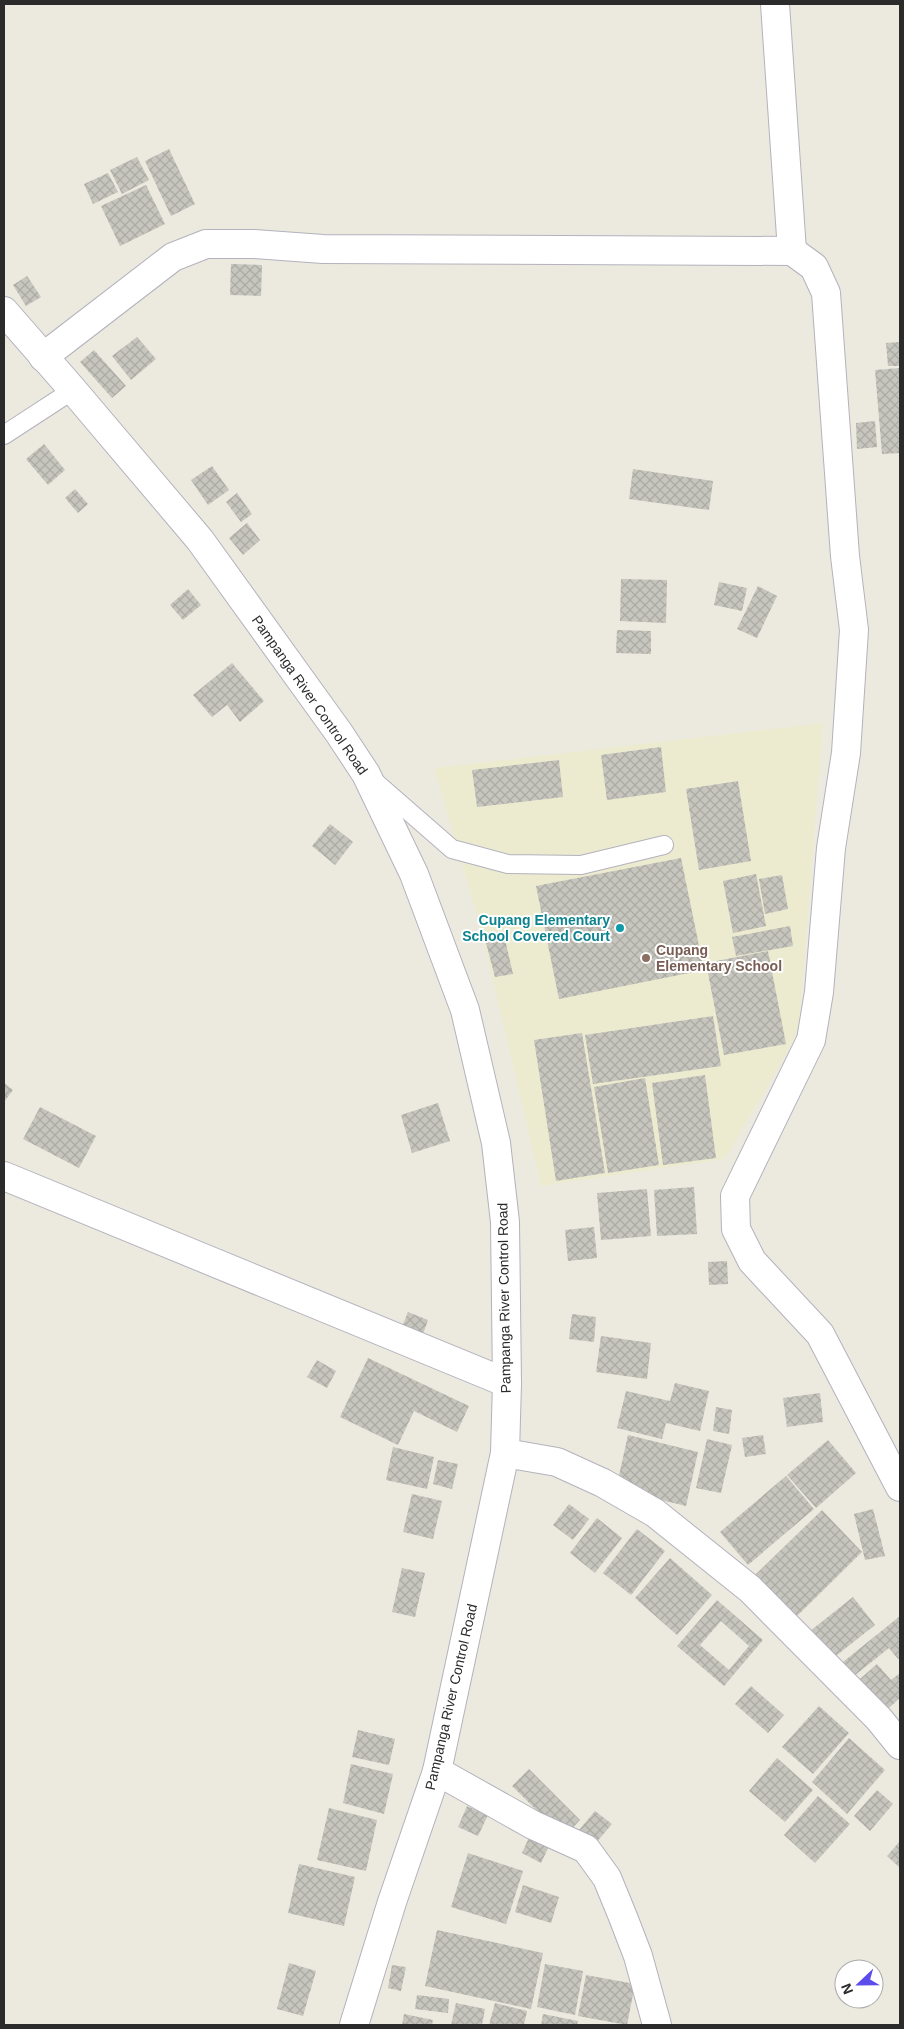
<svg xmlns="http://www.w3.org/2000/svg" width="904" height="2029" viewBox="0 0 904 2029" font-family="Helvetica,sans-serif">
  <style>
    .education { fill: #ecebd0 }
    .building { fill: url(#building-cross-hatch); fill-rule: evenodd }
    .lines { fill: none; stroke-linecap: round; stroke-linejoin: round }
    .service-casing { stroke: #b3b2bd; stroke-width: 20 }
    .minor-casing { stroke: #b3b2bd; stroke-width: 30 }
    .secondary-casing { stroke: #b3b2bd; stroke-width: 30 }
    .service { stroke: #fff; stroke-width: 18 }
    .minor { stroke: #fff; stroke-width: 28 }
    .secondary { stroke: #fff; stroke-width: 28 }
    .culture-dot { fill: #0f9aa8; stroke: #fff; stroke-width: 2 }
    .education-dot { fill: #8d6e63; stroke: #fff; stroke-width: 2 }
    .labels { text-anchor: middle; stroke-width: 4; stroke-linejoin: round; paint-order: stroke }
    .street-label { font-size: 14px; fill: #2b2b2b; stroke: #fff }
    .culture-label { font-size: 14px; font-weight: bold; fill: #0d838f; stroke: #fff; text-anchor: end }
    .education-label { font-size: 14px; font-weight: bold; fill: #785e54; stroke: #fff; text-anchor: start }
  </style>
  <defs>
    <pattern id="building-cross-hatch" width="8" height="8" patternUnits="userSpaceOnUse" patternTransform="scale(1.25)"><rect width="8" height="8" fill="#c7c6be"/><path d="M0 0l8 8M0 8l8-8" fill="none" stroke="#abaaa3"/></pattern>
  </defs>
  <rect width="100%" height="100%" fill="#eceadf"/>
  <path class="education" d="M823 723 799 1026 789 1049 725 1159 541 1186 481 929 434 768Z"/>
  <g class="building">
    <path d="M169 149 195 204 171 216 145 161Z"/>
    <path d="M137 157 149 180 122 194 110 170Z"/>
    <path d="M108 173 118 192 93 204 84 184Z"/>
    <path d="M146 185 165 224 120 246 101 206Z"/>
    <path d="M231 264 262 265 261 296 230 295Z"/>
    <path d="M27 276 41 297 26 306 13 285Z"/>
    <path d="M137 337 156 359 131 380 112 356Z"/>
    <path d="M900 342V366H888L886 343Z"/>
    <path d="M94 350 126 386 112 398 80 362Z"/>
    <path d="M900 368V453L882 454 875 370Z"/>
    <path d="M875 421 877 447 857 449 856 423Z"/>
    <path d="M44 444 65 470 48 485 26 459Z"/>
    <path d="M212 466 229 490 208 505 191 480Z"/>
    <path d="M633 469 713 481 709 510 629 499Z"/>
    <path d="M75 489 88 504 78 513 65 498Z"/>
    <path d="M237 493 252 514 241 522 226 502Z"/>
    <path d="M247 523 260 540 243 555 229 538Z"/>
    <path d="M621 579 667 580 666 623 620 621Z"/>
    <path d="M719 582 747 588 742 611 714 605Z"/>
    <path d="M758 586 777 596 757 638 737 629Z"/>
    <path d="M188 589 201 605 183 620 170 605Z"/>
    <path d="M617 630 651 631V654L616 653Z"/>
    <path d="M232 663 264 701 240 722 227 705 212 717 193 695Z"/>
    <path d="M661 747 666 792 607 800 601 755Z"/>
    <path d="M559 760 563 797 477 807 472 770Z"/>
    <path d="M738 781 751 861 699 870 686 789Z"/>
    <path d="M330 824 353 842 335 865 312 846Z"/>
    <path d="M681 858 704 970 559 999 536 886Z"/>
    <path d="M756 874 766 926 733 933 723 881Z"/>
    <path d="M782 875 788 909 765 914 759 879Z"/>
    <path d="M790 926 793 946 736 956 732 937Z"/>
    <path d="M503 931 513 974 495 977 484 935Z"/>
    <path d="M768 951 786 1044 724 1055 706 963Z"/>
    <path d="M713 1016 721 1066 593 1084 585 1035Z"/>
    <path d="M582 1033 605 1173 556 1181 534 1040Z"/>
    <path d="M705 1075 716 1158 663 1165 652 1083Z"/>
    <path d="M645 1078 659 1165 608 1173 594 1087Z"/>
    <path d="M4 1083 13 1090 4 1102Z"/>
    <path d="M438 1103 450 1141 412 1153 401 1115Z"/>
    <path d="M40 1107 96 1136 79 1168 23 1139Z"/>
    <path d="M694 1187 697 1234 657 1236 654 1190Z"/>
    <path d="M647 1189 651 1236 601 1240 597 1193Z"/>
    <path d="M594 1227 597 1258 568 1261 565 1230Z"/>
    <path d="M727 1261 728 1284 709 1285 708 1262Z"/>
    <path d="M408 1312 428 1320 421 1340 400 1332Z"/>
    <path d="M572 1314 596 1317 594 1342 569 1339Z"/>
    <path d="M601 1336 651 1343 647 1379 596 1372Z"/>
    <path d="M368 1358 469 1406 457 1432 414 1411 398 1445 340 1417Z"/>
    <path d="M317 1360 336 1371 327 1388 307 1377Z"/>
    <path d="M675 1383 709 1391 700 1431 666 1423 662 1439 617 1428 626 1391 670 1401Z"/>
    <path d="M820 1393 823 1422 787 1427 783 1398Z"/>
    <path d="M716 1407 732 1410 729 1434 713 1431Z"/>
    <path d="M628 1435 698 1452 686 1506 616 1489Z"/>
    <path d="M763 1435 766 1454 745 1457 742 1438Z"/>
    <path d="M707 1439 732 1445 721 1493 696 1488Z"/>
    <path d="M828 1440 856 1473 816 1508 787 1475Z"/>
    <path d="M393 1447 434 1457 427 1489 386 1480Z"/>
    <path d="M438 1460 458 1464 452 1489 433 1484Z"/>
    <path d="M786 1476 814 1509 748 1565 720 1532Z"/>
    <path d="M412 1494 442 1501 433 1539 403 1532Z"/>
    <path d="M569 1504 589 1519 573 1540 553 1525Z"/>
    <path d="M873 1509 885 1556 865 1560 854 1514Z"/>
    <path d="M822 1510 862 1552 796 1617 755 1575Z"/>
    <path d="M597 1518 622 1538 595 1573 570 1553Z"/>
    <path d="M637 1529 665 1551 631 1595 603 1573Z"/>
    <path d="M670 1558 712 1595 677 1635 635 1598Z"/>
    <path d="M402 1568 425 1573 415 1617 392 1612Z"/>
    <path d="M853 1597 875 1625 827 1663 805 1635Z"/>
    <path d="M717 1600 763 1640 724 1686 677 1646ZM721 1621 749 1646 729 1670 700 1645Z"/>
    <path d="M900 1616V1658L898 1659 889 1648 849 1680 838 1666Z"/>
    <path d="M877 1664 891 1680 900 1673V1698L879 1717 852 1686Z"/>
    <path d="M751 1686 784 1715 768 1733 735 1704Z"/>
    <path d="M819 1706 849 1733 813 1774 782 1747Z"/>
    <path d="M358 1730 395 1739 389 1765 352 1757Z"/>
    <path d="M849 1738 885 1770 847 1814 812 1782Z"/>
    <path d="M777 1758 813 1790 785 1822 749 1791Z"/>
    <path d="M351 1764 393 1774 384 1814 343 1803Z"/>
    <path d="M529 1769 580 1820 564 1837 512 1786Z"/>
    <path d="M877 1790 893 1804 870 1831 854 1816Z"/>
    <path d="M818 1796 850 1824 815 1863 784 1835Z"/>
    <path d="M467 1806 488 1815 478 1836 458 1827Z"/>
    <path d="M329 1808 377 1820 366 1871 317 1860Z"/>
    <path d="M595 1811 612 1824 595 1844 579 1830Z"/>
    <path d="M531 1833 551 1842 541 1863 522 1853Z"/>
    <path d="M900 1841V1868L887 1856Z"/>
    <path d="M468 1853 523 1871 506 1924 451 1907Z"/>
    <path d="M299 1864 355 1877 344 1926 288 1913Z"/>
    <path d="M523 1885 559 1897 551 1923 515 1912Z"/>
    <path d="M437 1930 543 1953 531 2009 425 1986Z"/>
    <path d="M289 1963 316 1971 303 2016 277 2009Z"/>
    <path d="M545 1964 583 1971 575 2015 537 2007Z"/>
    <path d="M392 1965 406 1967 401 1991 388 1988Z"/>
    <path d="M586 1975 635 1984 627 2025 578 2016Z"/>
    <path d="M417 1995 449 1999 448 2013 415 2009Z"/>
    <path d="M456 2003 485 2009 482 2025H451Z"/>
    <path d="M495 2003 527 2011 524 2025H489Z"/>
    <path d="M404 2014 433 2020 432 2025H402Z"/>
    <path d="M543 2014 578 2021 577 2025H541Z"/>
  </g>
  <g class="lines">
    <g class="service-casing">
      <g id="service">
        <path d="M4 435 73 390"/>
        <path d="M374 781 452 849 508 864 581 865 664 845"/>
      </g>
    </g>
    <g class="minor-casing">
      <g id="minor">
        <path d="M775 4 792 251"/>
        <path d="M43 357 173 257 206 244H254L323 249 792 251 814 267 826 293 845 556 854 630 846 753 831 848 819 992 811 1040 735 1196 736 1229 752 1261 820 1334 900 1487"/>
        <path d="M4 1176 507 1383"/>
        <path d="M505 1453 557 1462 603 1483 655 1513 750 1589 879 1719 900 1745"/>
        <path d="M437 1771 533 1825 586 1849 607 1878 623 1917 638 1956 657 2025"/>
      </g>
    </g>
    <g class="secondary-casing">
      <path id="secondary" d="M4 311 73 390 200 540 339 733 366 774 414 874 465 1010 496 1143 505 1222 507 1383 505 1453 437 1771 392 1902 354 2025"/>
    </g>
    <use href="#service" class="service"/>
    <use href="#minor" class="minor"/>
    <use href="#secondary" class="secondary"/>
  </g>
  <circle class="culture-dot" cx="620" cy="928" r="5"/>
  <circle class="education-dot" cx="646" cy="958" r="5"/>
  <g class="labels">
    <g class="street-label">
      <text transform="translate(310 695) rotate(55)" y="5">Pampanga River Control Road</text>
      <text transform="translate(504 1298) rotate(-91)" y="5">Pampanga River Control Road</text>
      <text transform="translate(451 1697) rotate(-77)" y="5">Pampanga River Control Road</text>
    </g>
    <g class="culture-label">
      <text x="610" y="925">Cupang Elementary<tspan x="610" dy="16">School Covered Court</tspan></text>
    </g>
    <g class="education-label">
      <text x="656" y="955">Cupang<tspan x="656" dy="16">Elementary School</tspan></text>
    </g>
  </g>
  <rect width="904" height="2029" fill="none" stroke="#2b2b2b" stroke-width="10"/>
  <g transform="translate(859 1984) rotate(248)"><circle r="24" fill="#ffffff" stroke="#aaaaaa"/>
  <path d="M0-4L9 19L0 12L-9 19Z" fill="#5c4ceb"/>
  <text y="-8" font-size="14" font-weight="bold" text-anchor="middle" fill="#2b2b2b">N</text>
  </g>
</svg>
